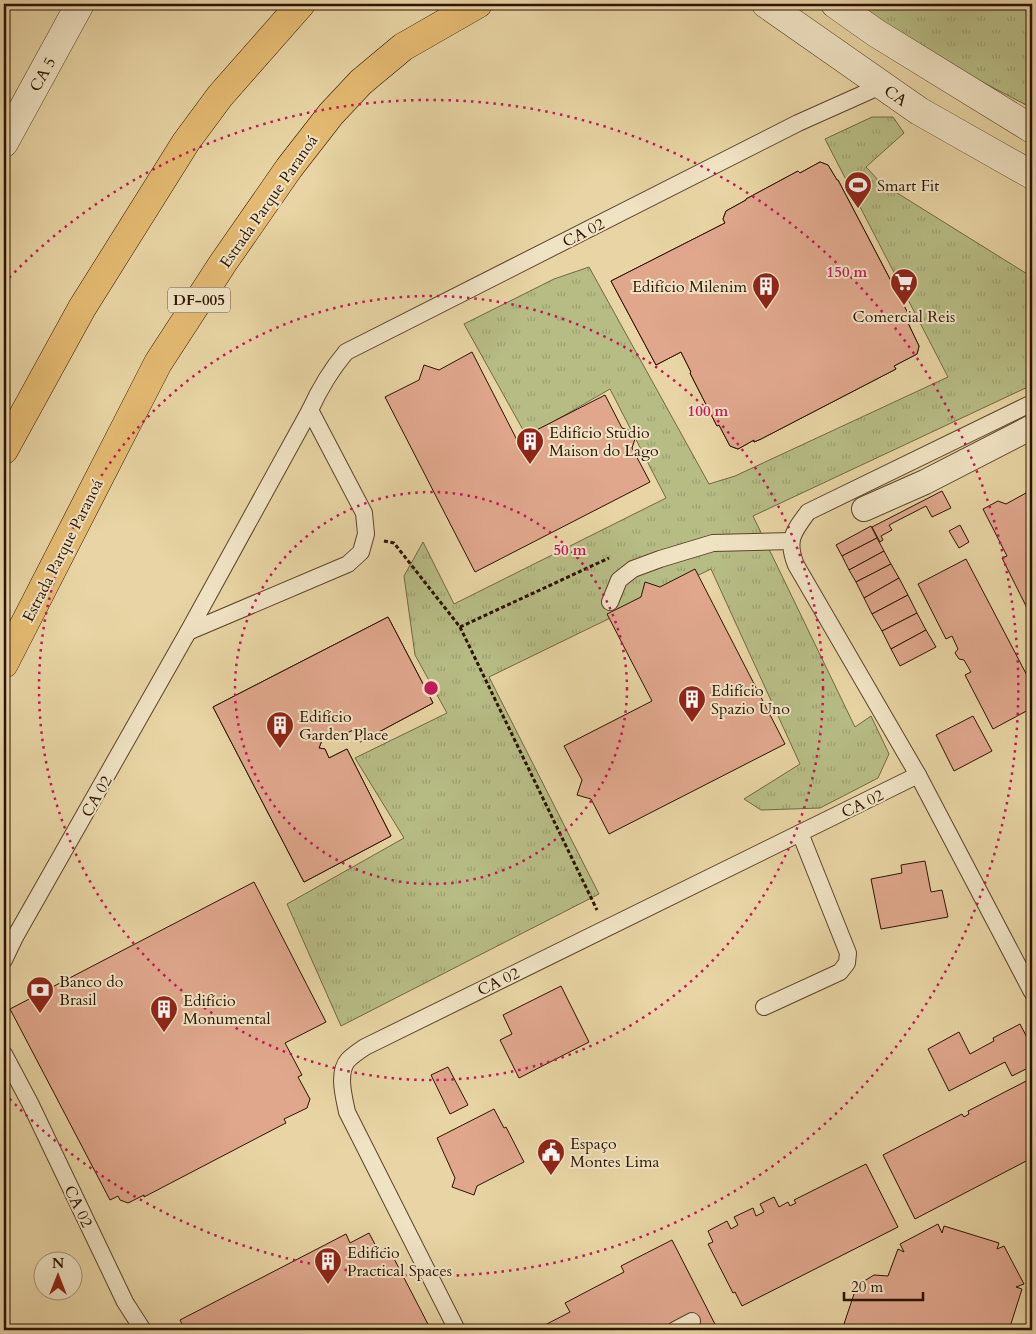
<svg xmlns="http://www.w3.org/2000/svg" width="1036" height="1334" viewBox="0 0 1036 1334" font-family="Cardo,serif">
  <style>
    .grass { fill: url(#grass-tufts); stroke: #726842 }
    .building { fill: #e0a78d; stroke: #2c1300; fill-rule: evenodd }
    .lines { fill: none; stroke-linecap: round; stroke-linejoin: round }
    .service-casing { stroke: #5b4329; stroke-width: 18 }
    .pedestrian-casing { stroke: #5b4329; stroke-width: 26 }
    .tertiary-casing { stroke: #5b4329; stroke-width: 29 }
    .primary-casing { stroke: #2c1300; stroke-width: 29 }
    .path { stroke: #2c1300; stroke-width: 3; stroke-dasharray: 4 2.5; stroke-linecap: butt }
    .service { stroke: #f0e3c4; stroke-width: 16 }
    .pedestrian { stroke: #f0e3c4; stroke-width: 24 }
    .tertiary { stroke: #f0e3c4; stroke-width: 28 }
    .primary { stroke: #e4ba72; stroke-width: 28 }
    .ring { fill: none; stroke: #c2185b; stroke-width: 2.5; stroke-dasharray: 2.5 5 }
    .labels { text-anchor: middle; stroke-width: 4; stroke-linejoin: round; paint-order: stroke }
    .shield { fill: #f0e3c4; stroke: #67513b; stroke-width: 1 }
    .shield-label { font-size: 15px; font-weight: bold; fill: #2c1300 }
    .street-label { font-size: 16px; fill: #2c1300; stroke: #f0e3c4 }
    .poi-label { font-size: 16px; fill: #2c1300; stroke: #f0e3c4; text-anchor: start }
    .centre { fill: #c2185b; stroke: #f0e3c4; stroke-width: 2.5 }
    .ring-label { font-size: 15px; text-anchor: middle; font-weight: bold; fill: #c2185b; stroke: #f0e3c4; stroke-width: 4; stroke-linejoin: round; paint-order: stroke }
  </style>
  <defs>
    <pattern id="grass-tufts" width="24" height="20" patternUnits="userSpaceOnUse" patternTransform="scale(1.25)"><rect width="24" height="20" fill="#b7bc85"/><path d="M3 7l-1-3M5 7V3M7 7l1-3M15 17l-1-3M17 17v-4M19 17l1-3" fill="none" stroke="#9ea171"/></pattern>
  </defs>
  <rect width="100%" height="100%" fill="#e8d4a4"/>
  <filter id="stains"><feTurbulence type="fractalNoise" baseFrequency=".004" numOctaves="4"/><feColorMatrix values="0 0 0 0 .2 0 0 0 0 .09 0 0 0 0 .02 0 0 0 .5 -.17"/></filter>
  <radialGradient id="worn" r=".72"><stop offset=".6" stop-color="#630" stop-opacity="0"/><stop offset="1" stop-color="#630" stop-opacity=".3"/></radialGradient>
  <g class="grass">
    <path d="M839 4H1032V108L843 9Z"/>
    <path d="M872 117H893L904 133 866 167 881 183 1032 277V385L753 516 855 727 871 716 889 754 878 778 820 808 761 810 744 799 800 764 711 569 489 677 599 894 341 1026 287 904 404 838 355 758 447 713 415 655 404 576 423 542 454 604 666 498 610 389 527 437 464 324 554 279 589 267 709 484 735 476 948 377 825 139Z"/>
  </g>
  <g class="building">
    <path d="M820 162 828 165 837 180H838L912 321 908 323 919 346 917 354 894 366 896 369 761 439 754 442V440L738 449 730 446 719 425 717 426 690 373 691 372 681 352 656 365 611 281 725 223 723 219 726 211 746 200V199L798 171 800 173ZM809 216 814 225 815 224 817 228 791 242 792 245 785 248 782 242 785 240 780 231ZM728 235 742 262 720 273 717 268 706 274 695 252ZM689 255 700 277 689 282 692 288 670 299 656 272ZM746 268 757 290 765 285 776 304 756 314 752 305 729 318 715 291 727 285 724 279ZM695 294 698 299 709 294 723 321 698 333 699 335 690 340 673 305Z"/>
    <path d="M820 162 828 165 837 180H838L912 321 908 323 919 346 917 354 894 366 896 369 761 439 754 442V440L738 449 730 446 719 425 717 426 690 373 691 372 681 352 656 365 611 281 725 223 723 219 726 211 746 200V199L798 171 800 173Z"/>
    <path d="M472 352 517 440 605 395 622 428 637 433 632 448 650 482 475 572 385 397 419 380 424 365 439 370Z"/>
    <path d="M1032 483V618L1002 558 1007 556 983 509 998 501 1006 504 1026 493 1028 486Z"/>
    <path d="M942 491 951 508 932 517 926 506 889 525 892 530 881 536 883 540 880 542 872 527Z"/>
    <path d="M960 525 969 542 959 548 949 531Z"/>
    <path d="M871 526 877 538 842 556 836 545Z"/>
    <path d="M877 538 884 551 849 570 842 556Z"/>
    <path d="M884 551 891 564 856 582 849 570Z"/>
    <path d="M966 559 1032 685V708L993 729 965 675 971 672 964 660 959 659 955 653 958 649 952 636 946 639 918 584Z"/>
    <path d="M891 564 899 578 864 598 856 582Z"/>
    <path d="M695 569 785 744 609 834 591 799 577 795 582 780 564 746 652 701 607 614 641 597 645 582 660 587Z"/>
    <path d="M899 578 908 595 872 614 864 598Z"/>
    <path d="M908 595 917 613 882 631 872 614Z"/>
    <path d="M917 613 926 630 891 649 882 631Z"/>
    <path d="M388 617 433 703 360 742 353 730 339 737 337 733 330 737 324 735 319 748 325 749 329 758 347 749 391 836 304 882 213 707ZM290 717 299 734 282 743 278 735 285 737 289 723 283 721Z"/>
    <path d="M388 617 433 703 360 742 353 730 339 737 337 733 330 737 324 735 319 748 325 749 329 758 347 749 391 836 304 882 213 707Z"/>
    <path d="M926 630 936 647 900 666 891 649Z"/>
    <path d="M973 716 992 751 954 771 936 735Z"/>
    <path d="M925 861 931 892 942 890 948 917 881 929 871 879 902 873 901 865Z"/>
    <path d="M254 882 326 1022 285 1043 302 1075 298 1077 310 1099 307 1108 284 1119 286 1123 280 1126 144 1197V1195L128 1203 120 1200 118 1196 110 1200 10 1009Z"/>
    <path d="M561 986 589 1042 519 1078 500 1040 512 1034 503 1015Z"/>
    <path d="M1020 1024 1032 1047V1066L1012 1076 1005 1062 949 1091 928 1049 959 1032 970 1054 994 1041 993 1038Z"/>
    <path d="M448 1067 468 1105 450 1114 431 1075Z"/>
    <path d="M1032 1078V1158L915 1219 883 1155 962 1114 964 1117 969 1114 968 1111Z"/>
    <path d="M494 1109 504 1128 506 1127 524 1162 477 1186 474 1195 452 1187 455 1178 437 1138Z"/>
    <path d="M866 1164 898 1227 742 1306 735 1292 733 1293 708 1244 713 1242 708 1231 727 1221 731 1229 738 1225 734 1217 753 1208 756 1216 764 1212 760 1204 774 1197 779 1207 788 1202 790 1206 796 1203 794 1200Z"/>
    <path d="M938 1224 942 1233 944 1226 999 1243 997 1249 1004 1246 1024 1284 1016 1287 1022 1289 1009 1330H842L854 1294 861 1283 874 1275 888 1276 898 1249 904 1252 900 1244Z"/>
    <path d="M369 1233 379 1252 388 1247 431 1330H185L180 1320 346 1234 350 1243Z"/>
    <path d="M672 1240 718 1330H546L543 1326 570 1312 565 1303 624 1272 621 1266Z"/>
  </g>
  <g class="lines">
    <g class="service-casing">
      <g id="service">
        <path d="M1032 403 808 512C793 532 786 541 796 565L918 775 1032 992"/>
        <path d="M610 602 619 580 633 569 660 559 713 543 791 541"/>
        <path d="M188 632 348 564 361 552 366 534 364 513 310 410"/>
        <path d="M4 960 15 937 188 632 310 410C320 388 330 371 346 352L798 123 883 85"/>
        <path d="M764 1007 840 972 847 963 848 953 800 833"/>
        <path d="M4 1054 30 1103 125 1302 143 1330"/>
        <path d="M457 1330 347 1112C344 1097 337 1073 348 1060 353 1055 359 1051 365 1047L918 775"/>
        <path d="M675 1330 692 1321"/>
      </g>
    </g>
    <g class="pedestrian-casing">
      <path id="pedestrian" d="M864 509 925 482 1032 427"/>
    </g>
    <g class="tertiary-casing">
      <g id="tertiary">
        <path d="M766 4 919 111 1032 175"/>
        <path d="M835 4 876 33 1032 129"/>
        <path d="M4 143 80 4"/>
      </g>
    </g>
    <g class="primary-casing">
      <g id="primary">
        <path d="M4 450 82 308 186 142 220 96 301 4"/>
        <path d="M4 664 158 363 223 263 289 168 331 114 361 82 403 47 478 4"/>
      </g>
    </g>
    <g class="path">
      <path d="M384 541 394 543 460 627 597 910"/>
      <path d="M460 627 609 558"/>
    </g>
    <use href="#service" class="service"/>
    <use href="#pedestrian" class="pedestrian"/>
    <use href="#tertiary" class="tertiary"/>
    <use href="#primary" class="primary"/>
  </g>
  <g class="ring">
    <circle cx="431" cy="688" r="196"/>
    <circle cx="431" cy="688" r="392"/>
    <path d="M4 283A588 588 0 1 1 4 1093"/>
  </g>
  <defs>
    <g id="stadium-pin" transform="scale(1.4375)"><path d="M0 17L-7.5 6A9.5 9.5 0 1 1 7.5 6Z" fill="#8f2418" stroke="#f0e3c4"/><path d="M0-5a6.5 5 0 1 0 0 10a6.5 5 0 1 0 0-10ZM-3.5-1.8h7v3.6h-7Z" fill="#fff"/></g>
    <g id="supermarket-pin" transform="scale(1.4375)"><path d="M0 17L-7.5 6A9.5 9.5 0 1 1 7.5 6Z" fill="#8f2418" stroke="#f0e3c4"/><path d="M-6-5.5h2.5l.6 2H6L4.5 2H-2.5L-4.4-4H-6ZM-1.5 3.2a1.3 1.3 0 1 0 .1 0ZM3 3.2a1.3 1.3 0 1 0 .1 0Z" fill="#fff"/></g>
    <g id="building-pin" transform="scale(1.4375)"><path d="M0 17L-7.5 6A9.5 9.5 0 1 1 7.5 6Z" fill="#8f2418" stroke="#f0e3c4"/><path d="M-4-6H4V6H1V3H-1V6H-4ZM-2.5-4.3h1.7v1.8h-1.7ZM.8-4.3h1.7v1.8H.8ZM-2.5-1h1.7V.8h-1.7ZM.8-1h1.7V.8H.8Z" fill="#fff"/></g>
    <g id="bank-pin" transform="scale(1.4375)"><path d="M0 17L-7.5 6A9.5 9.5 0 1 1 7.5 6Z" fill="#8f2418" stroke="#f0e3c4"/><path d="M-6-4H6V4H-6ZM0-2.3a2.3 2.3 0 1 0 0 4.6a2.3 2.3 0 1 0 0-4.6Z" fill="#fff"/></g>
    <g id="civic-pin" transform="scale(1.4375)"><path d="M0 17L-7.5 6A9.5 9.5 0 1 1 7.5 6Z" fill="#8f2418" stroke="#f0e3c4"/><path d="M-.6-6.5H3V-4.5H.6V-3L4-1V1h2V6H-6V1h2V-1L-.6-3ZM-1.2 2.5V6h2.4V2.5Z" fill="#fff"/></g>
  </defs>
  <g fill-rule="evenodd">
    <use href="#stadium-pin" x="858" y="185"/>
    <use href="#supermarket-pin" x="904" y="282"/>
    <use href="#building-pin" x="766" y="286"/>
    <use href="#building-pin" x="530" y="441"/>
    <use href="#building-pin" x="692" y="699"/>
    <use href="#building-pin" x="280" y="725"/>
    <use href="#bank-pin" x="40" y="990"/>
    <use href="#building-pin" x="164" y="1009"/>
    <use href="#civic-pin" x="551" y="1152"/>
    <use href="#building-pin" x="328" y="1261"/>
  </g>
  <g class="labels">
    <rect class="shield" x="168" y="287.5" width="62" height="25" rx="4"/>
    <g class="shield-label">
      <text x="199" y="305">DF-005</text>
    </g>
    <g class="street-label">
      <text transform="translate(42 74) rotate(-61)" y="6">CA 5</text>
      <text transform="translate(896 95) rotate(35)" y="6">CA</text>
      <text transform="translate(268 201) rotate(-55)" y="6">Estrada Parque Paranoá</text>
      <text transform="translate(583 232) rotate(-27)" y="6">CA 02</text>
      <text transform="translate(62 550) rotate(-63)" y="6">Estrada Parque Paranoá</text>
      <text transform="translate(96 796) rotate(-60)" y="6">CA 02</text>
      <text transform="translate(862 803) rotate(-26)" y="6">CA 02</text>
      <text transform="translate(498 981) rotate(-26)" y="6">CA 02</text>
      <text transform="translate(79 1206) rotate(64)" y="6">CA 02</text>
    </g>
    <g class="poi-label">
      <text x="877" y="191">Smart Fit</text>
      <text x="747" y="292" text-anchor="end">Edifício Milenim</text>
      <text x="904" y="322" text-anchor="middle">Comercial Reis</text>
      <text x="549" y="438">Edifício Studio<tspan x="549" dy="18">Maison do Lago</tspan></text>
      <text x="711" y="696">Edifício<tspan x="711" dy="18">Spazio Uno</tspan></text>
      <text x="299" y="722">Edifício<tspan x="299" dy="18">Garden Place</tspan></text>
      <text x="59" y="987">Banco do<tspan x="59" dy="18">Brasil</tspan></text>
      <text x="183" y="1006">Edifício<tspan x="183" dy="18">Monumental</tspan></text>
      <text x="570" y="1149">Espaço<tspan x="570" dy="18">Montes Lima</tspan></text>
      <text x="347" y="1258">Edifício<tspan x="347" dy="18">Practical Spaces</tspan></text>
    </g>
  </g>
  <circle cx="431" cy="688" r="8" class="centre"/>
  <g class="ring-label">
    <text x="847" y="277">150 m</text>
    <text x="708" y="416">100 m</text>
    <text x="570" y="555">50 m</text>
  </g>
  <rect width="1036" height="1334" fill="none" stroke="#e8d4a4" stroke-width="20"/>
  <rect x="5" y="5" width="1026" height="1324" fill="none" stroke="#2c1300" stroke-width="2.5"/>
  <rect x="10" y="10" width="1016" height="1314" fill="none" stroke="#2c1300"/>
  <g transform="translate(58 1276)"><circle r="24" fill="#f0e3c4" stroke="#a29076"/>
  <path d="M0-4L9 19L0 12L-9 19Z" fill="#8f2418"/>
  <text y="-8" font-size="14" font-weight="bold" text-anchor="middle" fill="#2c1300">N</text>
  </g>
  <path d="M844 1292v8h79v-8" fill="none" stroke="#2c1300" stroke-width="2.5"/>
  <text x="851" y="1292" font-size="15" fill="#2c1300" stroke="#f0e3c4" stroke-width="4" paint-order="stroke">20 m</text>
  <rect width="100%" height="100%" filter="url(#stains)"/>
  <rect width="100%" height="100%" fill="url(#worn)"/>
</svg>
